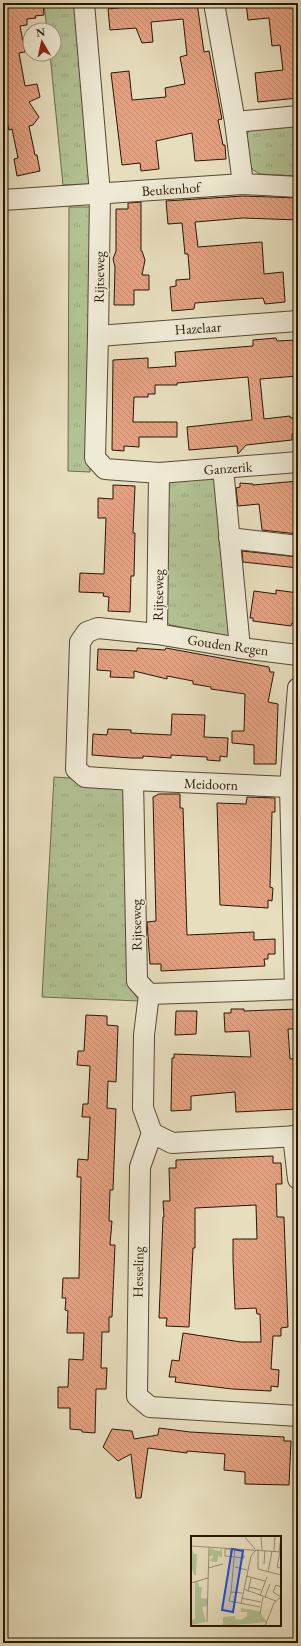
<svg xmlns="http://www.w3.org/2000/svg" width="301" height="1646" viewBox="0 0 301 1646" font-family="'EB Garamond',serif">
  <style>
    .grass { fill: url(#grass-tufts); stroke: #6c6c4b }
    .building { fill: url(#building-back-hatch); stroke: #271702 }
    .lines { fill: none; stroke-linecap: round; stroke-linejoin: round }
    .minor-casing { stroke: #574931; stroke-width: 22 }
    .minor { stroke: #efead5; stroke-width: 20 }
    .labels { text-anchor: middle; stroke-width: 3; stroke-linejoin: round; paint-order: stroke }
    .street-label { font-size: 14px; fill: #271702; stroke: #efead5 }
    .inset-road { fill: none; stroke: #9a8e73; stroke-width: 1 }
    .view { fill: #1d4ed8; fill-opacity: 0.15; stroke: #1d4ed8; stroke-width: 2 }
    .inset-edge { fill: none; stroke: #271702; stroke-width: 2 }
  </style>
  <defs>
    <pattern id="grass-tufts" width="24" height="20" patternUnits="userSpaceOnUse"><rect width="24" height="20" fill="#b2c294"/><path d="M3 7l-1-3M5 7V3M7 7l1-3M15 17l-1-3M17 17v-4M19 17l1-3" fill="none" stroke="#99a67e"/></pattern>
    <pattern id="building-back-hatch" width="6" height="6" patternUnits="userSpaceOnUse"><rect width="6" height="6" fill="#e5a282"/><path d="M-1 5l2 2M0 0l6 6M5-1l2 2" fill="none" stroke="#c48b6f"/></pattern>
  </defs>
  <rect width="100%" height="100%" fill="#e7debe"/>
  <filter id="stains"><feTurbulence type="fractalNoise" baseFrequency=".005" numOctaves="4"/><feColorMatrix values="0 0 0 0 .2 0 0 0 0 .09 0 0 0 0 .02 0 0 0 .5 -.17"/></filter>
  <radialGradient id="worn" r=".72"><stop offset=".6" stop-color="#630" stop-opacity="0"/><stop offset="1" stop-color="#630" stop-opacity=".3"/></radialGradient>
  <g class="grass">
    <path d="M44 3H77L94 179 88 184 63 185 50 54H54V30H47Z"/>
    <path d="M298 120V176L260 174 253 170 249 163 247 134 251 127Z"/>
    <path d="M69 207H90V472L68 471Z"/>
    <path d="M219 472 233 637 170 625 163 619 168 478Z"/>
    <path d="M54 777 121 781 125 792 131 987 139 1001 42 997Z"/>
  </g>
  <g class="building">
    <path d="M3 3H43L44 15 35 16 36 18 27 19V25L20 26 25 52 19 53 25 86 37 84 40 97 29 102 39 117 33 125 29 126 35 155H37L40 171 17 176 14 159 18 158 12 129 9 130 3 105Z"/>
    <path d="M161 3H197L204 52 209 51 222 119 218 120 223 145H225L226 159 195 161 192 133 156 141 159 169 141 171 140 163 122 165 111 73 129 71 132 100 166 97 165 88 185 84 180 57 187 55 183 19 151 22 153 42 142 43 136 28 110 30 108 9Z"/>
    <path d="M246 3H298V98L258 102 255 73 283 70 280 45 272 46 269 18 248 20Z"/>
    <path d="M243 196 298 198V220L243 218 195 222 198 247 262 242 264 274 283 272 285 302 265 304 263 298 220 301 195 303 194 309 172 311 170 287 176 286V280L190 279 188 254H185L182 223 168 224 166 201Z"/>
    <path d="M141 202V251H142L145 260 142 275H149V290H134V305H114L115 267 113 259 116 251V209H128V203Z"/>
    <path d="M276 338 277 341 298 340V376L260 379 264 419 290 416V418L298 417V433L292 434V440L246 445 238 454 237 446 189 450 187 427 252 420 248 377 177 383V385H155V394H148V397H134L133 422H177V437H139V447L124 446V451L112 450 113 360 148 358V368L176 366 175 352 253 346V340Z"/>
    <path d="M298 481V534L262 530 259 504 238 506 236 488 240 487V483L253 484V485Z"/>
    <path d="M113 485 135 486 133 533H135L134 576H131L130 612 108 611 109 597 103 596 104 593 79 592 80 573 104 574 106 518H98V498L113 499Z"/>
    <path d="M242 551 298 557V568L243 562Z"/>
    <path d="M276 590 298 593V617H295L294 624 292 623 291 626 253 621V618H250L254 591 276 594Z"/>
    <path d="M137 648 165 650 166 648 269 667 270 672H274L268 702 278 704 276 764H254V745L232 743V731H244L245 694 211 689V687L193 684V681L167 676V679L134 671V678L110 677 111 671 97 670 98 649 137 651Z"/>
    <path d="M172 714 205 715 204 737 228 738 227 757 220 756V761L207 760V757L171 755V758L143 756V758H131L92 755 93 734 107 735 108 729 131 730V733L171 735Z"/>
    <path d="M159 794H180V808H183L187 935 254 932V940L275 939V954H268V959H264L265 966 161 971V964H150L147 922 156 921 153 797Z"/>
    <path d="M247 797 275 798V812H272L271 851 270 887 273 888 272 901 268 900V908L220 905 217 803 246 804Z"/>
    <path d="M231 1009H244V1011L298 1009V1026H294V1029H288L290 1059 298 1058V1109L236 1112 235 1092 191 1096V1110L171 1111 172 1058H174V1054L251 1057 249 1031 225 1032 224 1013H231Z"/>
    <path d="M176 1011H197L196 1034 175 1035Z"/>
    <path d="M86 1015 107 1016V1025L118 1026 116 1082 108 1081 107 1108 116 1109 113 1190H110L109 1221H112L110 1245H115L112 1317H109V1332H102L101 1368H107L106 1389H96L95 1433 82 1432V1430L70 1429V1408H58V1387H68L69 1359 83 1360 84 1333H67L68 1311 65 1310 66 1298H62L63 1278H79L81 1177H77L78 1159 88 1160 90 1117H82L83 1104H88L90 1066 77 1065 78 1051H84Z"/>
    <path d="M273 1156V1163H281L282 1184H276L277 1217H284L288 1327 281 1328V1336H273L271 1369 279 1370 278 1387 271 1386V1391L232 1389 175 1382 176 1377H169L172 1360 179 1361 183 1333 241 1342H261L260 1314H257L256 1308 235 1309 233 1260V1239H257L256 1205 195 1208V1248H193L189 1327 166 1326 167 1318H159L163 1217H164L163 1201H170L169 1168H176V1160Z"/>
    <path d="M159 1428 190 1432 284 1437V1441H291L289 1485 245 1484V1472L224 1470 225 1454 187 1451V1453L148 1448 141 1498H136L131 1454 118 1461 103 1447 112 1429 132 1431 134 1439 158 1435Z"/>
  </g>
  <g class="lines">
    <g class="minor-casing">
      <g id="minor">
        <path d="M84 3 100 194 98 336 95 458 105 469 159 473 157 634 98 628 87 632 80 642 76 769 85 777 133 780 137 981 149 994 144 1035 143 1108 152 1133"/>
        <path d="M214 3 235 122 243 184"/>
        <path d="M235 122 298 116"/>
        <path d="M3 200 243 184 298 187"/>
        <path d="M98 336 298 321"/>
        <path d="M223 468 240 648"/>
        <path d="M159 473 298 462"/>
        <path d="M229 538 298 546"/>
        <path d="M157 634 240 648 298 655"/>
        <path d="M133 780 290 787"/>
        <path d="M295 989 290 787 298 688"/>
        <path d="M149 994 298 989"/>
        <path d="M293 1136 298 1179"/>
        <path d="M298 1136 172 1143 152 1133 140 1167 137 1396 150 1407 298 1416"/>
      </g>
    </g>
    <use href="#minor" class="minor"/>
  </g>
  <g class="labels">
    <g class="street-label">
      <text transform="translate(171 189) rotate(-4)" y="5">Beukenhof</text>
      <text transform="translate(99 277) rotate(-89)" y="5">Rijtseweg</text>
      <text transform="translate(198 328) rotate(-4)" y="5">Hazelaar</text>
      <text transform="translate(228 468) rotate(-4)" y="5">Ganzerik</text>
      <text transform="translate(158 595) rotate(-89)" y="5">Rijtseweg</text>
      <text transform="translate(228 645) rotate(8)" y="5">Gouden Regen</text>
      <text transform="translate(211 784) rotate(2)" y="5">Meidoorn</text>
      <text transform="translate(136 925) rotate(-91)" y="5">Rijtseweg</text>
      <text transform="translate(138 1272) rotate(-89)" y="5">Hesseling</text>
    </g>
  </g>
  <g transform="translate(191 1536)">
    <rect width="90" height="90" fill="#e7debe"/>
    <path d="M0 11 3 18H6L5 39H3L1 33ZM19 12 28 15 31 12V21L27 20 26 26 18 25 23 20H18ZM7 45 8 51H11L10 62 17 63 16 70 11 71 15 86 0 89V84L4 83V46ZM50 72 68 75 76 86 32 90V81L44 80V83L50 84 56 80V76H50Z" fill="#b2c294"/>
    <path class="inset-road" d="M53 0 64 13M70 0 71 14M0 10 90 16M67 13V33L90 39M83 15 84 0M88 16 90 1M89 16 86 31 90 32M40 20 39 13H34V20L53 22V19M73 28 74 14M44 31 56 34M17 32 32 28M77 36 81 15M55 40 74 45M0 47 17 42M46 51 48 39M58 51 70 54M90 51 85 49 82 56 90 61M53 53 85 65M40 56 44 12M57 56 60 42M51 57 40 56 38 65 69 71M69 60 76 41M74 61 79 48M50 62 70 66M50 68 60 20 65 14M69 78 72 61M16 86 18 11M74 90 83 67 90 61"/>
    <path class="view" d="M41 13 52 15 42 76 31 74Z"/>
    <rect width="90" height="90" class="inset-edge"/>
  </g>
  <rect width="301" height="1646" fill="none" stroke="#e7debe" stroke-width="16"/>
  <rect x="4" y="4" width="293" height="1638" fill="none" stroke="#271702" stroke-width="2"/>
  <rect x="8" y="8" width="285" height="1630" fill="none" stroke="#271702"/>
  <g transform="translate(42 42) rotate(351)"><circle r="19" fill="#efead5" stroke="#9f9681"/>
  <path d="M0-3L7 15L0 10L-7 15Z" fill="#8f2418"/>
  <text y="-6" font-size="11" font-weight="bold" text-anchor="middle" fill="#271702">N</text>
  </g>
  <rect width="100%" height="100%" filter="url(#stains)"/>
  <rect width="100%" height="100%" fill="url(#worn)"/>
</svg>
